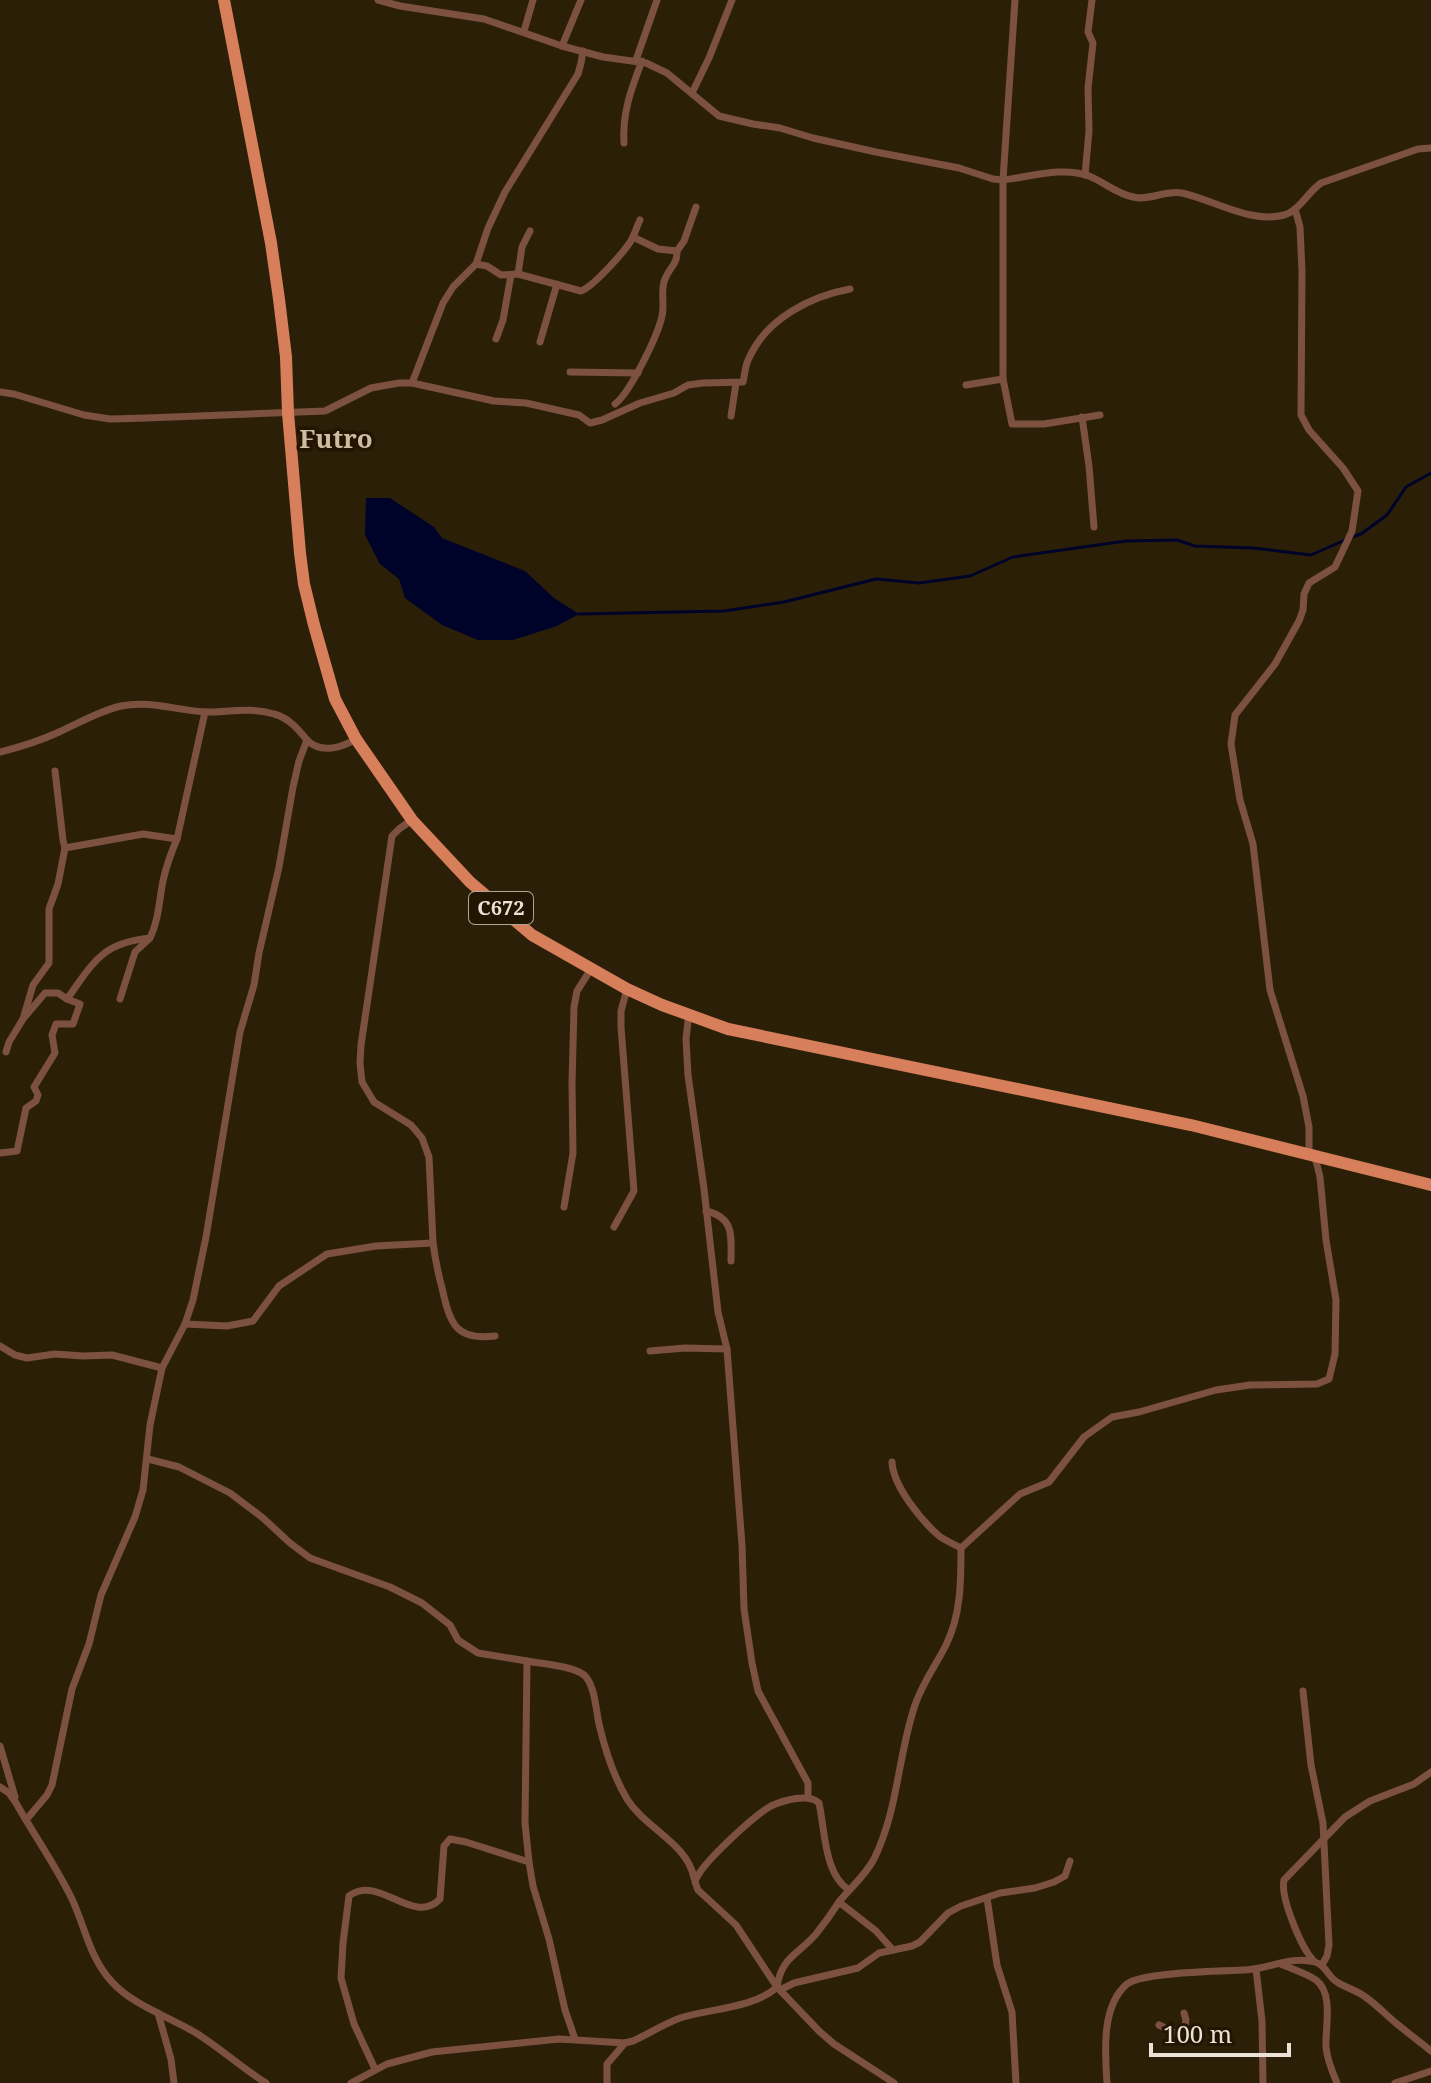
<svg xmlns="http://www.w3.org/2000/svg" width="1431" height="2083" viewBox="0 0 1431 2083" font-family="'Noto Serif',serif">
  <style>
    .water { fill: #000329 }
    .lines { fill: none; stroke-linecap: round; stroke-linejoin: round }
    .stream { stroke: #000329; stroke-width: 3 }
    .street { stroke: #7c5140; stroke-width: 7 }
    .primary { stroke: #d77f5a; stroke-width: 12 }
    .labels { text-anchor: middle; stroke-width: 7; stroke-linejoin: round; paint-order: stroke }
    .shield { fill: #221501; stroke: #afa495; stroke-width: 2 }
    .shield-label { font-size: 20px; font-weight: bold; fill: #ebe2d5 }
    .quarter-label { font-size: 26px; font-weight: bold; fill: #cebda2; stroke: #221501 }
  </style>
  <rect width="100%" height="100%" fill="#2c1f08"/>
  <path class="water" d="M366 498H390L434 527 442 538 525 571 554 598 579 614 557 626 513 640H478L442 625 405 598 399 579 380 564 365 535Z"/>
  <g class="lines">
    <g class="stream">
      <path d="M1352 537 1361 534 1387 515 1406 487 1431 473"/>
      <path d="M579 614 724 611 784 602 876 579 919 583 970 576 1013 557 1126 541 1177 540 1195 546 1253 548 1311 555 1345 540"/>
    </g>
    <g class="street">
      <path d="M378 0 400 6 484 19 562 46 603 57 646 63 667 73 719 116 753 124 780 128 813 138 876 152 959 168 993 179 1003 180C1030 177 1062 166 1089 176 1104 182 1117 194 1133 197 1150 201 1164 190 1182 193 1214 200 1251 224 1284 215 1298 212 1308 192 1321 183L1418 149 1431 148"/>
      <path d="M1015 0 1003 180V379L1012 424H1044L1100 415"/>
      <path d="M524 31 533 0"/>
      <path d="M562 46 581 0"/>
      <path d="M636 60 657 0"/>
      <path d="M692 93 709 58 732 0"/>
      <path d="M624 143C622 114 631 89 642 61"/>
      <path d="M1085 175 1089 131 1088 88 1093 43 1088 32 1092 0"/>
      <path d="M1295 209 1300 227 1302 271 1301 415 1309 430 1343 468 1358 491 1352 531 1335 567 1309 583 1304 594 1303 610 1299 621 1275 664 1235 715 1231 744 1240 800 1253 844 1270 990 1303 1096 1309 1127V1155"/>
      <path d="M633 237 658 249 677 251 684 241 696 207"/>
      <path d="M476 264 487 266 501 275 518 274 581 291C593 287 626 250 632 239 635 233 637 226 640 220"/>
      <path d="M518 274 522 247 530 231"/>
      <path d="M496 339 503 320 511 275"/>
      <path d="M540 342 557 284"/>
      <path d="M570 372 638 373"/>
      <path d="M412 383 443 303 453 287 476 264 488 228 505 192 578 74 581 63 583 51"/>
      <path d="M966 385 1003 379"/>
      <path d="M0 392 14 394 84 415 110 419 147 418 325 411 371 388 399 383H412L494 401 526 403 579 415 590 423 602 420 640 403 674 393 688 385 703 383 743 382C745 374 745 365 749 358 766 319 811 296 850 289"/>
      <path d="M615 404C630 393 658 335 662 316 665 304 660 290 665 279 670 266 677 266 677 251"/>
      <path d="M731 416 736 383"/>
      <path d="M1082 417 1089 466 1094 527"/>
      <path d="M0 752C20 747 40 741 59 732 79 723 99 711 121 706 151 700 178 711 207 712 229 712 252 707 274 714 289 718 298 729 307 740"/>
      <path d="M55 771 63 840 65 848"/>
      <path d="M177 839 205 712"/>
      <path d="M67 999 58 993H45L23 1019 33 985 49 963V909L58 884 65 848 143 834 177 839C171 853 166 867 163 881 159 901 159 919 150 938"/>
      <path d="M6 1052 9 1042 23 1019"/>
      <path d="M0 1153 17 1151 26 1108 36 1101 38 1095 34 1087 55 1053 52 1035 56 1024H73L80 1004 67 999C94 962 101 943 150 938L135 952 120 999"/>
      <path d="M564 1207 573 1153 572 1083 574 1007 577 991 591 969"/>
      <path d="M706 1211C735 1218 731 1236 731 1261"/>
      <path d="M614 1227 634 1191 621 1027V1011L627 989"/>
      <path d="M433 1243C435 1258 438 1273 442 1288 450 1323 455 1341 495 1336"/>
      <path d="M185 1324 227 1326 253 1321 279 1286 327 1254 376 1246 433 1243 429 1157 422 1138 411 1125 374 1102 362 1082 360 1063 361 1045 392 836 399 829 412 820"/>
      <path d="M0 1346 15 1355 27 1358 55 1354 83 1356 112 1355 162 1368"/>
      <path d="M727 1349 742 1545 744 1609 752 1663 758 1691 808 1783V1798"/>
      <path d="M650 1351 685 1348 727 1349 718 1312 704 1189 688 1075 686 1039 688 1021 692 1016"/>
      <path d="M148 1459 179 1467 230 1493 263 1518 290 1543 310 1558 390 1587 422 1603 450 1625 458 1640 478 1653 527 1661 525 1823 529 1862 533 1886 549 1939 565 2010 575 2039"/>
      <path d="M892 1462C893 1486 921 1520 939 1536 946 1541 954 1544 961 1548L1020 1494 1049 1482 1084 1437 1112 1417 1139 1412 1216 1390 1250 1385 1317 1384 1329 1379 1335 1354 1336 1300 1326 1240 1320 1177 1315 1157"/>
      <path d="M527 1661C542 1664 577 1666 586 1677 595 1688 596 1710 599 1724 605 1750 614 1777 627 1799 646 1829 687 1843 694 1878"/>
      <path d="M1303 1691 1311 1765 1323 1823 1329 1945 1327 1956 1322 1965"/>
      <path d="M0 1746 15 1797"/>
      <path d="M0 1787 9 1793 16 1803C34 1835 56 1866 72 1899 85 1927 90 1959 112 1982 134 2006 168 2016 196 2033 220 2048 242 2068 266 2083"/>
      <path d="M26 1820 47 1795 52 1785 72 1689 89 1644 101 1595 135 1517 143 1490 150 1425 162 1368 185 1324 193 1300 206 1237 240 1032 254 985 259 953 279 867 293 787 299 761 307 740C321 754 341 748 356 739"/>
      <path d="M849 1890C824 1874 825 1830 819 1803 809 1793 784 1800 771 1806 755 1815 699 1865 695 1882L698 1890 736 1925 777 1987 819 2031 834 2044 894 2083"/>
      <path d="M987 1898 997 1965 1012 2012 1016 2083"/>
      <path d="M839 1902C851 1887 865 1876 874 1859 898 1811 898 1755 915 1705 923 1682 936 1665 946 1645 961 1615 961 1581 961 1548"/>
      <path d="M1313 1960C1301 1947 1280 1897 1284 1880L1345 1817 1370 1801 1414 1784 1431 1772"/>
      <path d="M1281 1964C1292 1969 1306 1973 1316 1980 1334 1994 1325 2027 1326 2047 1327 2060 1332 2071 1337 2083"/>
      <path d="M1256 1969 1262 2021 1263 2083"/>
      <path d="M780 1990 794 1983 858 1968 879 1953 912 1946 920 1942 948 1913 961 1906 1000 1893 1035 1888 1054 1882 1065 1876 1070 1861"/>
      <path d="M158 2013 171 2059 174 2083"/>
      <path d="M1159 2025 1183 2037 1186 2020 1184 2013"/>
      <path d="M375 2069 354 2024 341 1978 343 1943 349 1896C378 1873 413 1927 440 1899L444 1846 450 1839 466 1842 529 1862"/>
      <path d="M351 2083 387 2064 432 2052 559 2039 625 2043 633 2041C648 2034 664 2024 680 2018 708 2009 755 2008 777 1987 781 1957 799 1954 816 1934 824 1924 832 1913 839 1902L876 1931 893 1950"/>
      <path d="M607 2083V2064L625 2043"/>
      <path d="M1107 2083C1105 2053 1101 2006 1127 1984 1142 1972 1220 1971 1243 1970 1267 1970 1291 1955 1315 1962 1326 1965 1328 1977 1337 1982 1346 1988 1356 1990 1364 1996 1376 2004 1386 2015 1397 2024 1408 2033 1420 2042 1431 2051"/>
      <path d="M1395 2083 1431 2071"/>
    </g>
    <path class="primary" d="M224 0 271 243 279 299 286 357 288 413 300 553 304 584 314 625 335 699 356 739 412 820 470 882 532 935 627 989 662 1005 728 1029 1191 1125 1431 1185"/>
  </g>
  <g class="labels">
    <rect class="shield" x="469" y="892" width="64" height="32" rx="6"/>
    <g class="shield-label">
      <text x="501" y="915">C672</text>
    </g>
    <g class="quarter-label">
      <text x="336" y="448">Futro</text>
    </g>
  </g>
  <path d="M1151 2043v12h138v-12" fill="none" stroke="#ebe2d5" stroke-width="4"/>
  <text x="1163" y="2043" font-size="24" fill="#ebe2d5" stroke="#221501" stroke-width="6" paint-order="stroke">100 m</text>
</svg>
